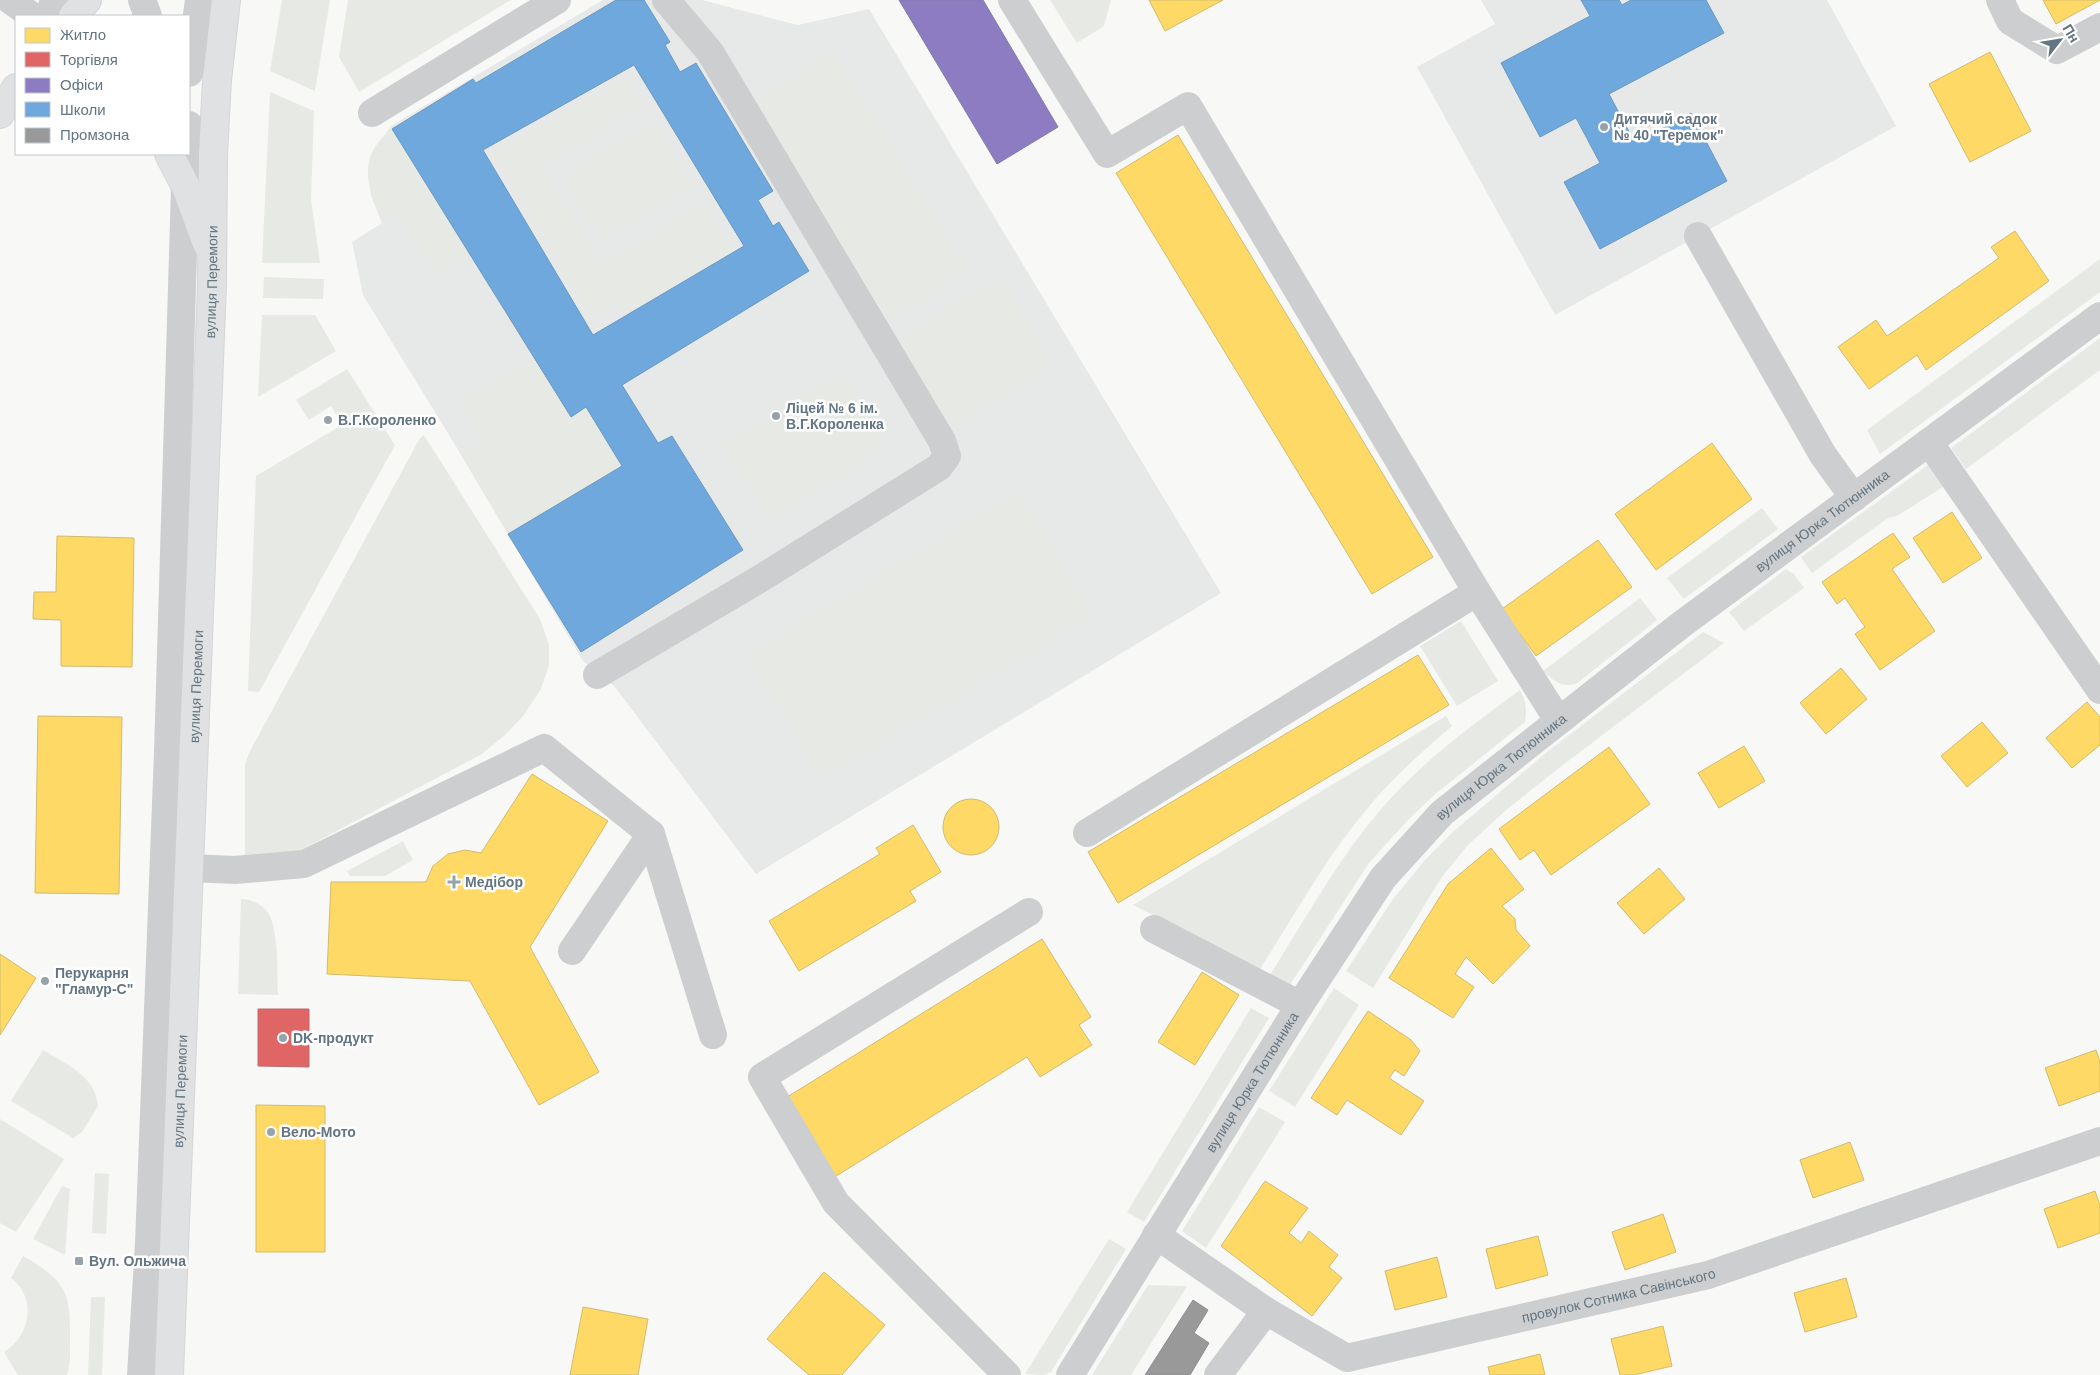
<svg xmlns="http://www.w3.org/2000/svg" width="2100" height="1375" viewBox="0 0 2100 1375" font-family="Arial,sans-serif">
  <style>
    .built { fill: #e7e8e8 }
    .green { fill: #e7eae4 }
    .homes { fill: #ffd966; stroke: #d0bb6e }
    .shops { fill: #e06666; stroke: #ba6a6e }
    .offices { fill: #8e7cc3; stroke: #817ab0 }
    .schools { fill: #6fa8dc; stroke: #6b99c1; fill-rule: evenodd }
    .industry { fill: #999; stroke: #898e92 }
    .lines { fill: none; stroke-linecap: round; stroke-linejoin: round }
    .major-casing { stroke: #d5d6d7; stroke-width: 30 }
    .minor { stroke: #cdcecf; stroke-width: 28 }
    .major { stroke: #e0e1e2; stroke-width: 28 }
    .poi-dot { fill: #97a3ab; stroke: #fff; stroke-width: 2 }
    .labels { text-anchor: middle; stroke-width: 5; stroke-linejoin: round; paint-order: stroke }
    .poi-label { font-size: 14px; font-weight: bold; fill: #637582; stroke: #fff; text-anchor: start }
    .street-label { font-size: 14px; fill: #637582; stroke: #fff }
  </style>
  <rect width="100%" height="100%" fill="#f8f8f7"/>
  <g class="built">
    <path d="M603 0H702L798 25 869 9 1221 593 756 874 615 687 583 661 457 448 363 295 352 242 382 223 371 196 369 180V165L372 153 391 126Z"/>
    <path d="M1481 0H1827L1896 126 1555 315 1417 67 1495 24Z"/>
  </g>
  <g class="green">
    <path d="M282 0H330L315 91 270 71Z"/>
    <path d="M348 0H511L359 92 339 57Z"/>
    <path d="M1050 0H1111L1104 26 1077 43Z"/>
    <path d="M832 52 968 271 885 325 751 103Z"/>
    <path d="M625 76 642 105 542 168 601 266 702 204 731 249 623 315 615 302 591 317 494 153Z"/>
    <path d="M270 92 314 111 311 200 320 263H262Z"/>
    <path d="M652 122 692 185 602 240 563 177Z"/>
    <path d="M392 129 470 255 437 275 398 213 386 221C370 200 359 166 378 143 381 138 387 133 392 129Z"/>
    <path d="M2100 259V292L1880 454 1867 430Z"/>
    <path d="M998 276 1053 365 949 431 896 342Z"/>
    <path d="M264 277 324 279 323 299 263 298Z"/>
    <path d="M262 315H315L336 351 258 397Z"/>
    <path d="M2100 338V370L1966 469 1951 448Z"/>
    <path d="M535 358 571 416 586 407 622 466 508 534 460 453 481 439 460 403Z"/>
    <path d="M347 369 395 445 259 692 248 691 256 476 342 425 331 406 309 420 296 400Z"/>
    <path d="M840 373 887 448 770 520 724 445Z"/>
    <path d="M424 435 540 619 549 645V665L541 689 524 715 506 734 482 754 297 852 245 857V765L249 753 420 438Z"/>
    <path d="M1928 465 1943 487 1897 516 1888 518 1812 573 1801 557Z"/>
    <path d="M1018 491 1093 616 822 779 747 655Z"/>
    <path d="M1762 508 1778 529 1684 599 1667 578Z"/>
    <path d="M1786 569 1794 574 1804 588 1744 631 1729 612Z"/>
    <path d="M1640 598 1657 620 1576 684C1561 688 1553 680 1543 671Z"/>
    <path d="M1461 621 1498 681 1457 706 1420 646Z"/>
    <path d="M1703 632 1724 643 1559 768 1505 811 1468 845 1442 877 1373 988 1346 971 1393 899 1425 860 1454 831 1547 752Z"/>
    <path d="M1520 690C1526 702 1527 709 1525 722L1433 796 1407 821 1369 863 1288 988 1270 975C1303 923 1337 861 1377 814 1418 765 1469 727 1520 690Z"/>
    <path d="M1446 716 1452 726C1422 752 1392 778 1367 809 1327 856 1294 916 1260 969L1133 905Z"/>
    <path d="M403 841 413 860 385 876H350L347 871Z"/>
    <path d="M241 899C251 898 267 907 270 916 279 938 277 972 278 995L238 994Z"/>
    <path d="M1334 988 1359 1005 1295 1107 1269 1091Z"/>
    <path d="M1251 1008 1269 1018 1144 1222 1127 1212Z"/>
    <path d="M43 1050C66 1064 96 1076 98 1106L82 1132 73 1138 11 1101Z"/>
    <path d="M1259 1107 1285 1122 1206 1248 1182 1231Z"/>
    <path d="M0 1119 64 1159 16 1232 0 1223Z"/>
    <path d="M95 1173 109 1174 106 1234 92 1233Z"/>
    <path d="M62 1186 70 1189 65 1255 33 1239Z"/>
    <path d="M1109 1239 1126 1249 1051 1372 1044 1375 1025 1374Z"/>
    <path d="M23 1256C63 1279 71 1290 70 1336 70 1349 71 1363 67 1375H18L4 1352C31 1336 37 1297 11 1278Z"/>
    <path d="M1148 1285 1187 1286 1131 1375H1092Z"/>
    <path d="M91 1297H105L102 1375H88Z"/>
  </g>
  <g class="homes">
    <path d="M1149 0H1223L1165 31Z"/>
    <path d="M2043 0H2100L2056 24Z"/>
    <path d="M1990 52 2031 131 1970 162 1929 84Z"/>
    <path d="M1178 135 1433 557 1372 594 1116 173Z"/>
    <path d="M2015 231 2049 281 1926 370 1917 355 1869 389 1838 347 1876 320 1887 336 1999 258 1991 247Z"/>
    <path d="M1712 443 1752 499 1656 570 1615 514Z"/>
    <path d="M1952 512 1982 558 1943 583 1913 538Z"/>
    <path d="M1893 533 1910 557 1892 569 1935 631 1880 670 1855 634 1865 627 1845 598 1837 604 1822 582Z"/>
    <path d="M57 536 134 538 132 667 61 666V620L33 619 34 592H56Z"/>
    <path d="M1598 540 1632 587 1536 656 1502 609Z"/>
    <path d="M1418 655 1449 705 1118 903 1088 852Z"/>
    <path d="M1841 668 1867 699 1826 734 1800 703Z"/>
    <path d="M2087 702 2100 717V745L2072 768 2046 738Z"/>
    <path d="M38 716 122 717 119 894 35 893Z"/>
    <path d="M1982 722 2008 753 1967 787 1941 756Z"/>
    <path d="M1744 746 1765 781 1719 808 1698 773Z"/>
    <path d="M1609 747 1650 804 1551 875 1534 850 1520 860 1499 829Z"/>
    <path d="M532 774 608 821 530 947 599 1072 539 1105 470 981 327 974 331 882H426L433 866 448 854 465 850 481 853Z"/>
    <circle cx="971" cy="827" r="28"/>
    <path d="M913 825 941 872 910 891 916 901 799 971 769 921 880 854 876 848Z"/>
    <path d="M1491 848 1524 889 1502 906 1515 919 1516 930 1530 946 1493 984 1466 957 1455 974 1474 987 1453 1018 1389 978 1448 884Z"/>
    <path d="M1659 868 1685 899 1644 934 1617 903Z"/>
    <path d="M1042 939 1091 1017 1079 1025 1092 1045 1040 1077 1027 1057 833 1178 784 1099Z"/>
    <path d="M0 954 36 978 0 1035Z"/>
    <path d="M1202 972 1239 995 1195 1065 1158 1042Z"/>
    <path d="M1368 1011 1411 1040 1420 1051 1404 1076 1395 1070 1389 1078 1424 1101 1401 1135 1347 1100 1337 1115 1311 1098Z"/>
    <path d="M2096 1050 2100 1062V1091L2059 1106 2045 1068Z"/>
    <path d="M256 1105 325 1106V1252H256Z"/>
    <path d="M1850 1142 1864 1180 1813 1198 1800 1160Z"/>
    <path d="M1265 1181 1308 1208 1289 1233 1301 1243 1309 1231 1338 1255 1329 1267 1342 1278 1312 1316 1221 1246Z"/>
    <path d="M2095 1191 2100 1205V1233L2058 1248 2044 1209Z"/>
    <path d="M1663 1214 1676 1252 1625 1270 1612 1232Z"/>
    <path d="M1538 1236 1548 1275 1496 1289 1486 1249Z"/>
    <path d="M1437 1257 1447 1297 1395 1310 1385 1271Z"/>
    <path d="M824 1272 885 1325 842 1375H809L767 1339Z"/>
    <path d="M1846 1278 1857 1317 1805 1332 1794 1293Z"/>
    <path d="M583 1307 648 1319 638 1375H570Z"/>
    <path d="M1663 1326 1672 1366 1634 1375H1620L1611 1339Z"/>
    <path d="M1540 1354 1545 1375H1490L1488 1367Z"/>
  </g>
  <path class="shops" d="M258 1009H309V1067L258 1066Z"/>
  <path class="offices" d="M899 0H983L1058 127 997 164Z"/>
  <g class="schools">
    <path d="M616 0H644L670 42 665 45 680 72 696 63 773 191 758 200 773 226 779 222 809 271 622 385 658 443 672 436 743 550 581 652 508 534 622 466 586 407 571 417 392 129 473 79 476 83ZM634 65 744 246 593 335 483 150Z"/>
    <path d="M1581 0H1619L1622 5 1631 0H1706L1724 33 1609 94 1635 143 1691 113 1727 181 1600 249 1564 182 1600 163 1576 118 1540 137 1501 63 1590 16Z"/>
  </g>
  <path class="industry" d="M1193 1300 1208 1310 1194 1333 1209 1343 1190 1375H1145Z"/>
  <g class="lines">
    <g class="major-casing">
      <g id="major">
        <path d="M73 16 87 0"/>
        <path d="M0 114 16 88"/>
        <path d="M169 154 186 187 207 244"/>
        <path id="s3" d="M169 1375 212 285 213 154 217 80 226 0"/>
      </g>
    </g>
    <g class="minor">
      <path d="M10 0 32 16"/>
      <path d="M142 0 148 16"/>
      <path d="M1012 0 1107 154 1188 106 1477 592 1558 720"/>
      <path d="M2000 0 2010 21 2057 50 2100 27"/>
      <path d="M49 16 54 0"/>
      <path d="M189 73 199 0"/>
      <path d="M372 113 557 0"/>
      <path d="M189 125 200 171"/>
      <path d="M1698 236 1823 455 1854 498"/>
      <path d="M1929 442 2100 690"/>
      <path d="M597 675 763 577 939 467 947 456 942 441 710 52 666 0"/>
      <path d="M1087 833 1477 592"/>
      <path d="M651 834 713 1035"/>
      <path d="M190 868 235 870 304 864 544 748 651 834 572 951"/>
      <path d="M1154 929 1300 1005"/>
      <path id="s1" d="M1156 1235 1266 1311 1347 1358 1708 1275 2100 1141"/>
      <path d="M141 1375 149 1243 168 752 186 154"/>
      <path d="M1007 1375 836 1203 762 1077 1029 912"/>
      <path id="s2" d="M1070 1375 1300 1005 1383 878 1442 813 1682 624 2100 316"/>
      <path d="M1218 1375 1266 1311"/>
    </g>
    <use href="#major" class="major"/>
  </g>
  <g class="poi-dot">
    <circle cx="1604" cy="127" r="5"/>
    <circle cx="776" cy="416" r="5"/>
    <circle cx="328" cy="420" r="5"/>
    <path d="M451.5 874.5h5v5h5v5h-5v5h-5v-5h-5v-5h5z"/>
    <circle cx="45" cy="981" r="5"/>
    <circle cx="283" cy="1038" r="5"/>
    <circle cx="271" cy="1132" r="5"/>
    <rect x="74" y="1256" width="10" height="10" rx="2.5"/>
  </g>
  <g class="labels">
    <g class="poi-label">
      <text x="1614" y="124">Дитячий садок<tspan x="1614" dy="16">№ 40 "Теремок"</tspan></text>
      <text x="786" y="413">Ліцей № 6 ім.<tspan x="786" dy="16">В.Г.Короленка</tspan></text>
      <text x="338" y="425">В.Г.Короленко</text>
      <text x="465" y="887">Медібор</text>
      <text x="55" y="978">Перукарня<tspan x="55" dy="16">"Гламур-С"</tspan></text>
      <text x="293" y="1043">DK-продукт</text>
      <text x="281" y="1137">Вело-Мото</text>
      <text x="89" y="1266">Вул. Ольжича</text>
    </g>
    <g class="street-label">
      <text dy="5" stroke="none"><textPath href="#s3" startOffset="1094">вулиця Перемоги</textPath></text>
      <text dy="5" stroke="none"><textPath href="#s2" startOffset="1155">вулиця Юрка Тютюнника</textPath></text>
      <text dy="5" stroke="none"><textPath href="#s3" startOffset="689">вулиця Перемоги</textPath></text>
      <text dy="5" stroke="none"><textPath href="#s2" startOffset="750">вулиця Юрка Тютюнника</textPath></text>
      <text dy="5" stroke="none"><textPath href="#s2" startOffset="345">вулиця Юрка Тютюнника</textPath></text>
      <text dy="5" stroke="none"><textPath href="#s3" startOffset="284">вулиця Перемоги</textPath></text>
      <text dy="5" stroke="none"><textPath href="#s1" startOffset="506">провулок Сотника Савінського</textPath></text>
    </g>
  </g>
  <rect x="15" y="15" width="175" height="140" fill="#ffffff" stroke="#c1c8cd"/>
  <rect x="25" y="28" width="25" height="15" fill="#ffd966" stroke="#c1c8cd"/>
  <text x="60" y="40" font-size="15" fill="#637582">Житло</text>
  <rect x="25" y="52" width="25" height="15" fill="#e06666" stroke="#c1c8cd"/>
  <text x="60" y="65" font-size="15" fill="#637582">Торгівля</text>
  <rect x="25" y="78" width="25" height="15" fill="#8e7cc3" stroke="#c1c8cd"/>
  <text x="60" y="90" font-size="15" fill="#637582">Офіси</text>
  <rect x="25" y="102" width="25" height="15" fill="#6fa8dc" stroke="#c1c8cd"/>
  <text x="60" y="115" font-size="15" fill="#637582">Школи</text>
  <rect x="25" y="128" width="25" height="15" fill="#999999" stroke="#c1c8cd"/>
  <text x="60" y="140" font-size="15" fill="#637582">Промзона</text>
  <g transform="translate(2060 40) rotate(59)" stroke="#ffffff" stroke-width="4" paint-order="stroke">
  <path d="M0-4L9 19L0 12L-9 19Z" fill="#637582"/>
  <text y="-8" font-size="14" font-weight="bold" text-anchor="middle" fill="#637582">Пн</text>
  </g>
</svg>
